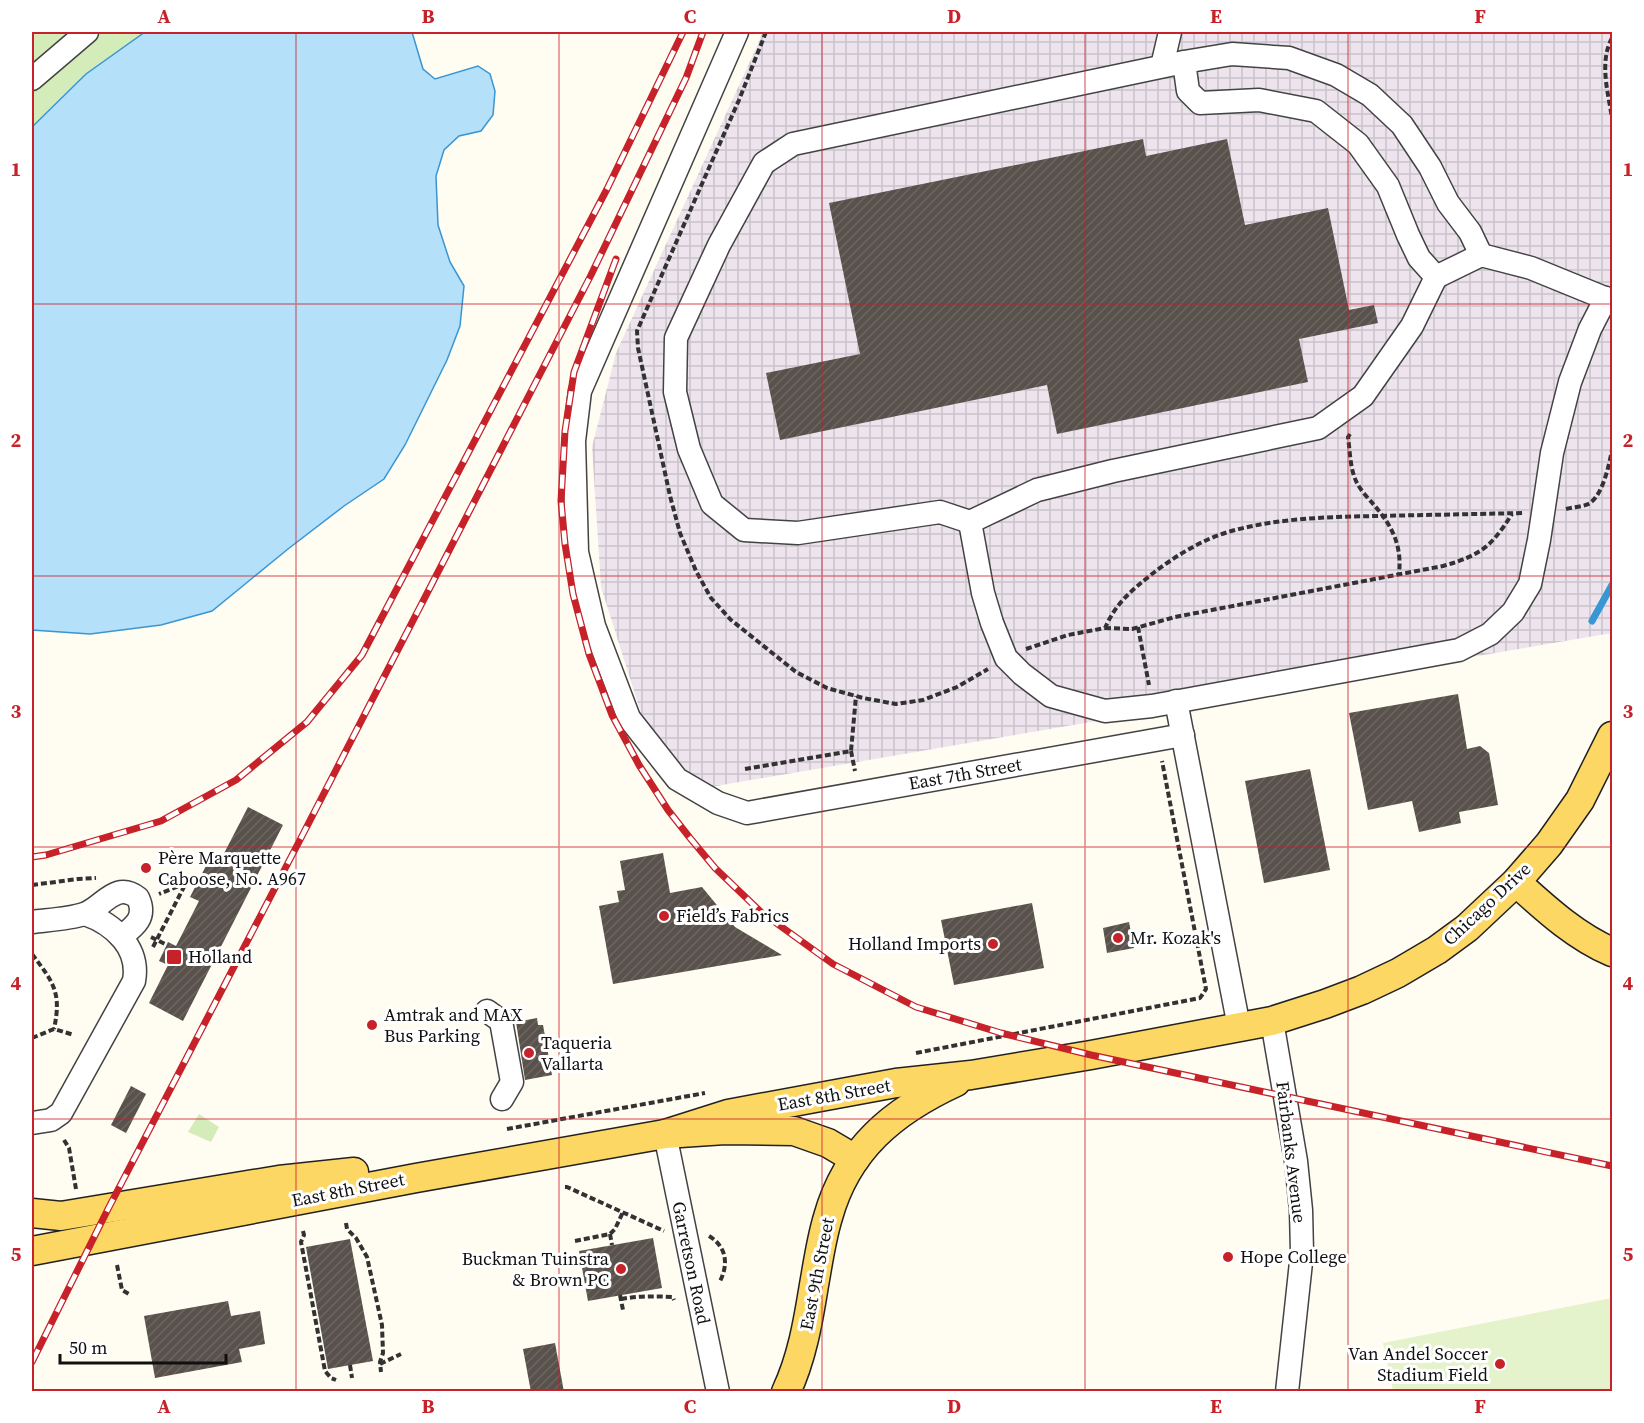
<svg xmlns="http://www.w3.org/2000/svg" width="1644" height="1423" viewBox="0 0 1644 1423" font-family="'Source Serif 4',serif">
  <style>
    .industrial { fill: url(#industrial-grid) }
    .green { fill: #d4ecba }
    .pitch { fill: #e5f3cc }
    .water { fill: #b5e0f9; stroke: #3896d3; stroke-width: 1.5 }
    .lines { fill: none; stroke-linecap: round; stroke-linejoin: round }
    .stream { stroke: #3896d3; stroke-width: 7 }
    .building { fill: url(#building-hatch) }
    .minor-casing { stroke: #434343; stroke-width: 25 }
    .major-casing { stroke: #212121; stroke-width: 31 }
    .path { stroke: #323232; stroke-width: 4; stroke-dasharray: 6 3; stroke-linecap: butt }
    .minor { stroke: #fff; stroke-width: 22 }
    .major { stroke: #fdd764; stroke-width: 28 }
    .rail-casing { stroke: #c72129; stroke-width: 7 }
    .rail { stroke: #fff; stroke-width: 4.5; stroke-dasharray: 14; stroke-linecap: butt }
    .grid { fill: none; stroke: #c72129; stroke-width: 1.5; stroke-opacity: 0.55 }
    .poi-dot { fill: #c72129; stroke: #fff; stroke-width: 2 }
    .labels { text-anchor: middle; stroke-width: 6; stroke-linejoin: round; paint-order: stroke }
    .street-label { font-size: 18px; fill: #101010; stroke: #fff }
    .poi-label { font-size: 18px; fill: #101010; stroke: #fff; text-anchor: start }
    .neatline { fill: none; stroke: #c72129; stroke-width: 2 }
    .grid-label { font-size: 20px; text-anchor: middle; font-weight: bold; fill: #c72129 }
  </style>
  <defs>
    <pattern id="industrial-grid" width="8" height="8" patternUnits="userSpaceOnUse" patternTransform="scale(1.5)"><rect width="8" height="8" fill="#ede4ee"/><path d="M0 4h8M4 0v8" fill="none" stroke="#cac3cb"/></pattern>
    <pattern id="building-hatch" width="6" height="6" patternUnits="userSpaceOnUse" patternTransform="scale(1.5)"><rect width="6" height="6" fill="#59514b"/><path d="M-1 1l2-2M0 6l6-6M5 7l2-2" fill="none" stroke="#6c6561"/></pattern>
  </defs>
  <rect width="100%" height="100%" fill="#fffcf2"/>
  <path class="industrial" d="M762 32H1612V633L693 790 641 713 601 587 592 447 616 353 758 44Z"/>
  <g class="green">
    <path d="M32 32H145L86 74 32 127Z"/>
    <path d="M199 1114 219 1127 211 1142 188 1132Z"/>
  </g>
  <path class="pitch" d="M1612 1298V1391H1393L1383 1343Z"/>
  <path class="water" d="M145 32H412L423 69 435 79 478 66 490 74 495 91 493 115 481 131 459 136 444 150 436 176 438 225 450 262 464 286 460 326 447 360 405 445 384 479 344 506 288 549 212 611 161 625 90 634 32 630V127L86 74Z"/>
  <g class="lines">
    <path class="stream" d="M1592 621 1612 585"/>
  </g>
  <g class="building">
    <path d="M1143 139 1146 156 1227 139 1245 225 1328 208 1349 310 1374 305 1378 323 1299 339 1308 382 1057 434 1047 385 780 440 766 373 860 354 829 203Z"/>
    <path d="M1458 694 1467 749 1480 746 1489 753 1498 805 1459 812 1461 823 1419 832 1412 801 1368 810 1349 713Z"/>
    <path d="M1310 769 1330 870 1264 883 1245 781Z"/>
    <path d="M248 807 283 825 183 1021 149 1003 168 965 159 961 168 942 176 946 199 901 190 897 209 860 218 865Z"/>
    <path d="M663 853 670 893 702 887 735 927 782 955 613 984 599 906 619 902 617 891 625 890 620 861Z"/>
    <path d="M1032 903 1044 968 954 985 941 920Z"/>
    <path d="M1129 922 1134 948 1107 953 1103 928Z"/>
    <path d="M537 1018 538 1025H543L552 1075 525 1080 516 1022Z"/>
    <path d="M131 1086 146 1094 126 1133 111 1125Z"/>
    <path d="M653 1238 662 1288 588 1301 579 1251Z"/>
    <path d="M350 1239 373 1361 328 1369 306 1247Z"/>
    <path d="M228 1301 231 1316 260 1311 265 1344 239 1349 242 1362 155 1378 144 1316Z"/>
    <path d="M555 1343 564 1392H531L523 1349Z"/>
  </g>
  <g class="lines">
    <g class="minor-casing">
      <g id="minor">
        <path d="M737 32 580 391 574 441 577 552 594 626 629 718 677 779 718 803 747 813 1183 735"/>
        <path d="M1184 62 1188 91 1200 103 1259 100 1316 111 1358 144 1388 186 1408 235 1419 258 1436 277 1412 326 1363 396 1318 428 1113 471 1037 490 970 522 940 512 798 533 744 530 712 504 689 449 675 392 676 338 719 245 764 163 793 144 1184 62 1232 54 1289 58 1336 75 1370 95 1402 125 1430 167 1448 203 1470 232 1481 255"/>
        <path d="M1162 66 1170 32"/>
        <path d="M32 79 87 32"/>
        <path d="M1436 277 1481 255 1531 268 1612 301"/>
        <path d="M970 522 983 593 992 623 1006 658 1022 674 1051 696 1105 711 1152 706 1459 650 1490 634 1513 612 1530 584 1539 540 1552 453 1570 382 1590 329 1606 298"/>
        <path d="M1176 701 1239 1027"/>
        <path d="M32 922C47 920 69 919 84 914 103 908 115 880 138 898 147 917 135 926 121 937"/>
        <path d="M487 1011 501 1021 512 1082 502 1099"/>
        <path d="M1272 1021 1296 1161 1301 1210 1302 1253 1287 1392"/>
        <path d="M32 1123 51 1120 61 1113 134 981C140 948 114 924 85 914"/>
        <path d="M665 1134 718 1392"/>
      </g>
    </g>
    <g class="major-casing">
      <g id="major">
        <path d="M1516 882C1546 909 1575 936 1612 952"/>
        <path d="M665 1134 728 1114 896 1083 971 1075 1091 1055 1272 1021 1325 1004 1362 990 1398 973 1437 950 1467 928 1516 882 1549 844 1580 800 1612 736"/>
        <path d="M32 1213 61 1216 279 1180 354 1172"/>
        <path d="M32 1251 416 1178 665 1134 725 1130 794 1131 828 1143 855 1159"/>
        <path d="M786 1392C802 1358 808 1322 814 1285 818 1263 821 1240 828 1217 847 1149 893 1111 956 1082"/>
      </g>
    </g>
    <g class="path">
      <path d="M766 32 739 100 637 331 638 348 670 496 680 533 696 571 711 598 731 620 796 672 827 688 863 698 896 704 923 700 957 687 988 669"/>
      <path d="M1612 38C1599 62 1608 92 1612 118"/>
      <path d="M1350 434 1348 437C1350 451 1350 470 1357 483 1361 491 1369 499 1374 505 1393 527 1402 546 1399 574"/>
      <path d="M1566 509C1573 507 1584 507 1590 503 1603 494 1609 465 1612 450"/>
      <path d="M1138 627 1149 685"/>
      <path d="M1105 628 1132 629 1175 617 1443 566C1481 555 1491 547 1512 514"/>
      <path d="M1026 649 1068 635 1105 628C1116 603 1131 591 1152 574 1174 557 1201 540 1228 532 1276 518 1327 517 1377 516 1426 515 1475 514 1523 513"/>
      <path d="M851 751 855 771"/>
      <path d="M745 769 851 751 856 696"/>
      <path d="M32 885 78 879 96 878"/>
      <path d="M151 937 167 945"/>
      <path d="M153 947 186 883 159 894"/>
      <path d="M32 954C53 982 62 992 54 1029"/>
      <path d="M32 1038 54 1029 74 1035"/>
      <path d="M916 1053 1200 998 1206 989 1162 761"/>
      <path d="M507 1129 705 1093"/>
      <path d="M64 1140 69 1148 76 1189"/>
      <path d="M565 1187H567L664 1231"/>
      <path d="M346 1223 347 1229 356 1238 367 1257 382 1325 383 1353 380 1362 381 1372"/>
      <path d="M303 1231 304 1235 301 1242 325 1371 331 1378 336 1380"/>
      <path d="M610 1234 612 1245"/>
      <path d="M709 1236C727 1247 729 1265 719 1283"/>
      <path d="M575 1241 610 1234 615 1229 623 1212"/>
      <path d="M117 1265 122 1290 129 1294"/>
      <path d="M620 1295 623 1310"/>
      <path d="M621 1299C638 1296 655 1296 673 1297L674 1300"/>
      <path d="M380 1364 401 1354"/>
      <path d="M350 1365 352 1378"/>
    </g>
    <use href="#minor" class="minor"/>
    <use href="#major" class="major"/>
    <g class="rail-casing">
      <g id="rail">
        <path d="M616 259 574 372 565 431 561 501 565 544 573 594 589 654 612 715 639 765 668 810 690 838 715 868 761 912 833 964 916 1007 1001 1033 1091 1055 1612 1166"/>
        <path d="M32 857 46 855 161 821 236 780 307 722 362 655 607 189 683 32"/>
        <path d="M32 1362 108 1209 302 836 591 275 686 78 703 32"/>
      </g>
    </g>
    <use href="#rail" class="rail"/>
  </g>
  <path class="grid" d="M296 32V1392M559 32V1392M822 32V1392M1085 32V1392M1348 32V1392M32 304H1612M32 576H1612M32 847H1612M32 1119H1612"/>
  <g class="poi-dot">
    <circle cx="146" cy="868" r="6"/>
    <circle cx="664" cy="916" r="6"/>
    <circle cx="1118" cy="938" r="6"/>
    <circle cx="993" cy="944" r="6"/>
    <rect x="166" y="949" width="16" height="16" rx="3"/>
    <circle cx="372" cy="1025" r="6"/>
    <circle cx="529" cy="1053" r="6"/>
    <circle cx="1228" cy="1257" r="6"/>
    <circle cx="621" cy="1269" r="6"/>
    <circle cx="1500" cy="1364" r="6"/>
  </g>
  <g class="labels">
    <g class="street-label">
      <text transform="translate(965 774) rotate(-10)" y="6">East 7th Street</text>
      <text transform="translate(1487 904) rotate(-43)" y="6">Chicago Drive</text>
      <text transform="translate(834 1095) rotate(-10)" y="6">East 8th Street</text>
      <text transform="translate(1291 1152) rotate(83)" y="6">Fairbanks Avenue</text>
      <text transform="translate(348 1190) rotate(-11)" y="6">East 8th Street</text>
      <text transform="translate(691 1263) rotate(78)" y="6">Garretson Road</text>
      <text transform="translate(817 1274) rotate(-79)" y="6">East 9th Street</text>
    </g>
    <g class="poi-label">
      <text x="158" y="864">Père Marquette<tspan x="158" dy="21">Caboose, No. A967</tspan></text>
      <text x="676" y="922">Field’s Fabrics</text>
      <text x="1130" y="944">Mr. Kozak's</text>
      <text x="981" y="950" text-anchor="end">Holland Imports</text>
      <text x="188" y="963">Holland</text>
      <text x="384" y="1021">Amtrak and MAX<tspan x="384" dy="21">Bus Parking</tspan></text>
      <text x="541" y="1049">Taqueria<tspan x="541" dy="21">Vallarta</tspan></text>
      <text x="1240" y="1263">Hope College</text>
      <text x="609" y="1265" text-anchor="end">Buckman Tuinstra<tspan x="609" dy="21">&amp; Brown PC</tspan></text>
      <text x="1488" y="1360" text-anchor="end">Van Andel Soccer<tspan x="1488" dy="21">Stadium Field</tspan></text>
    </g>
  </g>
  <rect width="1644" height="1423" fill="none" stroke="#ffffff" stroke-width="66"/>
  <path d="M60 1354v9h166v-9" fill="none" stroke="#101010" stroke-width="3"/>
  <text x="69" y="1354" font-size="18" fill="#101010" stroke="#ffffff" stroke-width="4.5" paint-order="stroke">50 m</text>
  <rect x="33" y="33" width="1578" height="1357" class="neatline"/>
  <g class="grid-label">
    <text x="164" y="23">A</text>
    <text x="428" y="23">B</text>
    <text x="690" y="23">C</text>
    <text x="954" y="23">D</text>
    <text x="1216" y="23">E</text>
    <text x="1480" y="23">F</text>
    <text x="16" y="176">1</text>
    <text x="1628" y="176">1</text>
    <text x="16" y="447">2</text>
    <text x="1628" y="447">2</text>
    <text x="16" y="718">3</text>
    <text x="1628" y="718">3</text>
    <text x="16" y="990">4</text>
    <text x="1628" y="990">4</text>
    <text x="16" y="1261">5</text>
    <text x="1628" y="1261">5</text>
    <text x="164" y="1413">A</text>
    <text x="428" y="1413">B</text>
    <text x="690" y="1413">C</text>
    <text x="954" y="1413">D</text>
    <text x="1216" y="1413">E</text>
    <text x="1480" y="1413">F</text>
  </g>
</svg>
